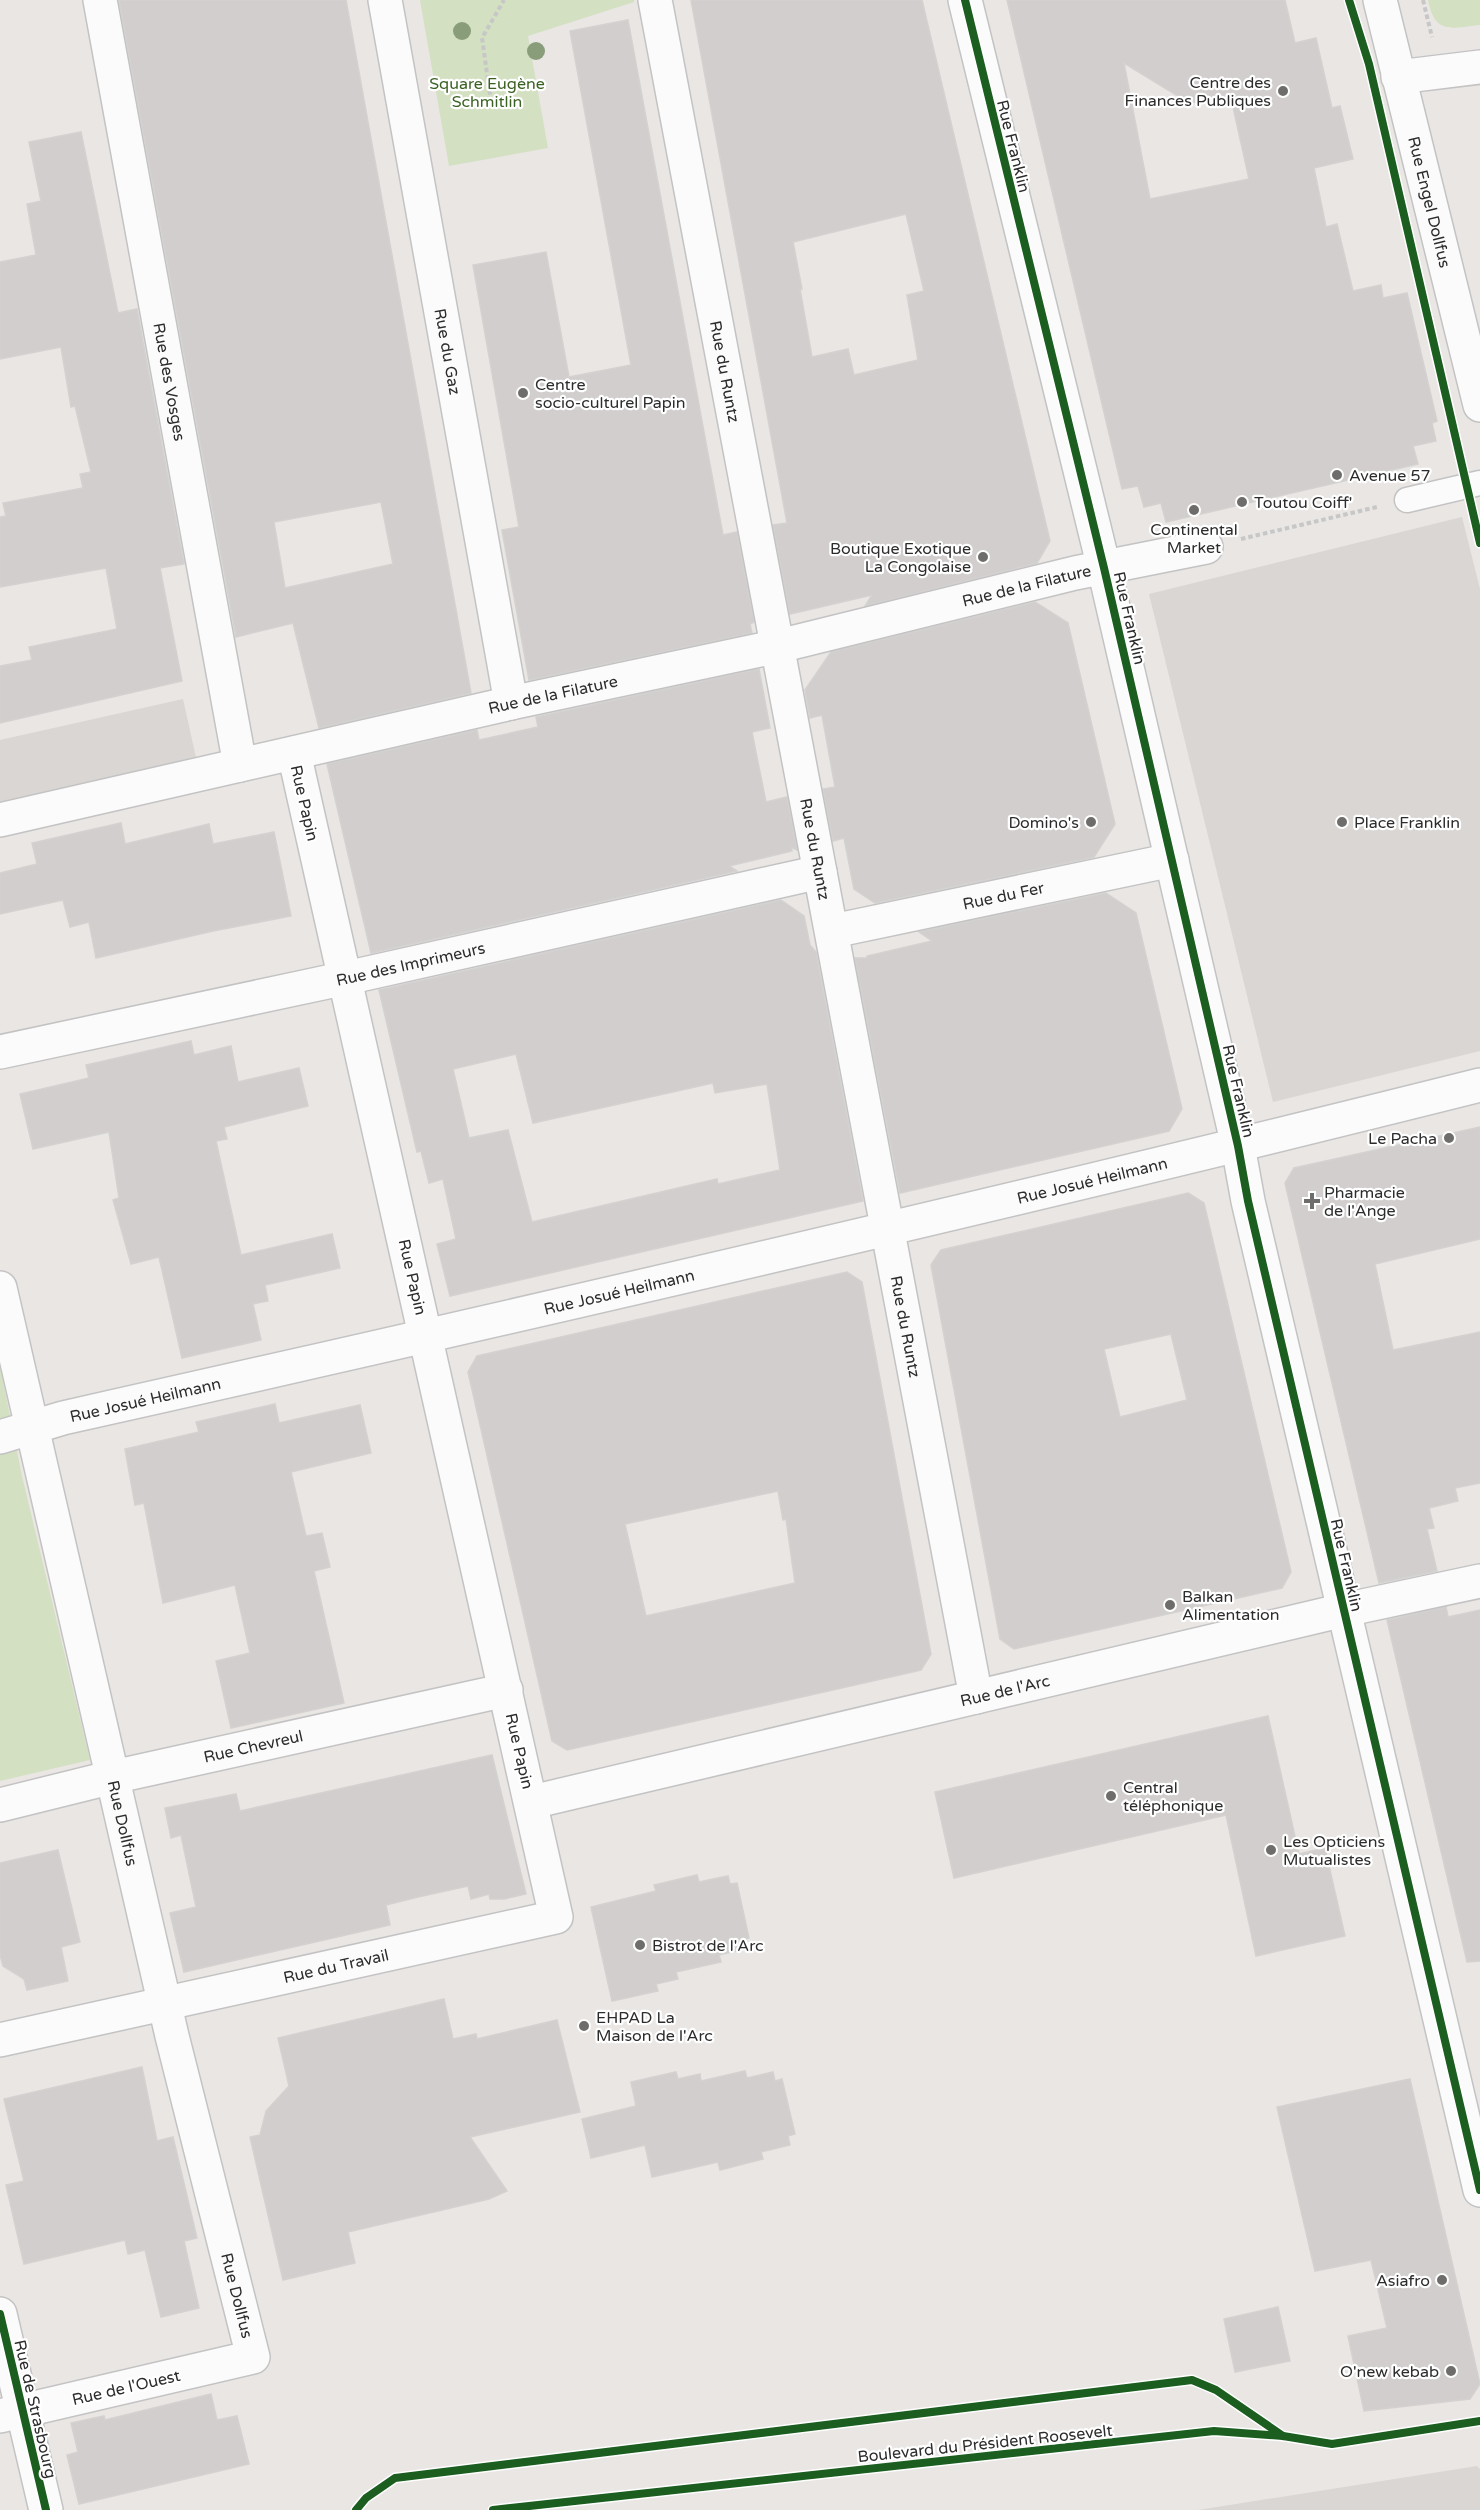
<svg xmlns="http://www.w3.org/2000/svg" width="1480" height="2510" viewBox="0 0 1480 2510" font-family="'Varela Round',sans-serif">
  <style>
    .green { fill: #d3e0c1 }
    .plaza { fill: #d9d6d4 }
    .building { fill: #d1cecd; stroke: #d4d2d0; stroke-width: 1.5; fill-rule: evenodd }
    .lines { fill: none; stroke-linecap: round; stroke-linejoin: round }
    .service-casing { stroke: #c4c3c4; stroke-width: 27 }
    .minor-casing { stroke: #c4c3c4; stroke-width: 36 }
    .path { stroke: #c7c7c7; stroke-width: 4; stroke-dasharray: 4.5 3; stroke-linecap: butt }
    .service { stroke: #fcfbfb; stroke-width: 24 }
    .minor { stroke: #fcfbfb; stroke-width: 33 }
    .cycleway-casing { stroke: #fff; stroke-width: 11 }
    .cycleway { stroke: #1b5e20; stroke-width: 8 }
    .tree { fill: #899d7a }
    .poi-dot { fill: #6e6d6c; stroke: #fff; stroke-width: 2 }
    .labels { text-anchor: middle; stroke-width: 4.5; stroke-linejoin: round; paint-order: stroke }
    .poi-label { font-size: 16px; fill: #2c2c2c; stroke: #fff; text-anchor: start }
    .park-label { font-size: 16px; fill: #3b6223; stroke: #fff }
    .street-label { font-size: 16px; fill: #2c2c2c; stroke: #fff }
  </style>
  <rect width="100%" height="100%" fill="#e9e6e4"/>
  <g class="green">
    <path d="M420 0H634V2L528 36 548 148 449 166Z"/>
    <path d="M1428 0H1480V25C1451 28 1435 35 1428 0Z"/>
    <path d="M0 1366 22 1476 90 1760 0 1781Z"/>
  </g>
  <g class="plaza">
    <path d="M1462 517 1480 589V1051L1273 1102 1149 594Z"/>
    <path d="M183 699 197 762 0 806V740Z"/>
    <path d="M1477 2466 1480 2469V2510H1198Z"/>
  </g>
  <g class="building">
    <path d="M119 0H346L471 693 319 728 293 623 236 637ZM381 502 393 564 285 588 274 522Z"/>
    <path d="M691 0H922L1050 541 1037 563 865 606 872 595 790 614 773 525 787 523ZM906 214 924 291 907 295 918 360 854 375 848 349 812 357 800 289H802L793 242Z"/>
    <path d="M1007 0H1285L1295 43 1316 38 1332 108 1340 106 1353 159 1314 168 1326 227 1337 224 1353 291 1381 285 1383 298 1407 293 1437 421 1432 423 1436 441 1413 446 1418 464 1166 522 1161 503 1144 507 1138 486 1122 489ZM1124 63 1186 101 1198 103 1231 98 1249 179 1150 199Z"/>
    <path d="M628 20 723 535 737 532 754 622 750 624 752 633 529 680 502 530 519 527 473 265 546 252 569 377 631 365 570 31Z"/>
    <path d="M81 132 118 313 137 309 184 564 160 568 182 681 0 723V666L32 660 29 647 117 629 106 568 0 587V517L6 516 3 503 83 488 80 474 91 472 75 406 71 407 61 347 0 359V262L36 255 27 204 41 201 29 142Z"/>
    <path d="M1035 602 1068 623 1115 824 1094 857 875 903 854 889 844 838 833 841 823 789 835 787 822 715 810 718 805 690 831 652Z"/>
    <path d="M759 669 770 728 752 732 766 802 787 797 797 850 791 847 792 851 729 866 737 871 371 953 327 764 477 730 479 740 538 727 536 717Z"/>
    <path d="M121 823 125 844 209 824 213 844 274 832 291 916 213 931 96 958 89 922 70 927 63 900 0 914V873L37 864 32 843Z"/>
    <path d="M1106 893 1136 913 1182 1109 1169 1131 900 1193 855 958H867V956L932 941 919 932Z"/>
    <path d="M781 900 804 916 810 945 816 952 863 1201 450 1296 437 1244 456 1239 443 1179 429 1183 421 1151 417 1152 379 990ZM516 1054 533 1123 713 1083 715 1093 767 1084 780 1170 718 1184 717 1179 532 1222 508 1130 469 1138 453 1069Z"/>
    <path d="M191 1041 194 1055 231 1046 238 1082 299 1068 308 1106 224 1127 227 1139 216 1141 241 1255 332 1234 340 1268 265 1285 268 1301 253 1304 261 1340 182 1358 159 1257 131 1264 113 1200 119 1198 109 1132 33 1149 20 1094 89 1078 86 1065Z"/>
    <path d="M1480 1127V1239L1375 1264 1393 1350 1480 1332V1483L1455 1488 1458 1501 1429 1508 1434 1528 1427 1529 1437 1571 1379 1583 1285 1183 1294 1168Z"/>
    <path d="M1188 1193 1204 1203 1291 1572 1282 1588 1014 1649 1000 1639 931 1265 941 1250ZM1171 1334 1187 1400 1120 1417 1104 1349Z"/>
    <path d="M847 1272 862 1282 931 1654 921 1670 567 1750 552 1741 468 1372 477 1356ZM778 1491 783 1520 786 1519 795 1583 646 1616 625 1524Z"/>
    <path d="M275 1404 279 1423 360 1405 371 1453 291 1472 306 1536 322 1533 330 1567 314 1571 344 1703 231 1728 216 1661 250 1653 235 1585 163 1603 144 1503 135 1505 125 1449 199 1432 196 1422Z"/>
    <path d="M1446 1607 1448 1617 1480 1610V1961L1467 1962 1387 1620Z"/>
    <path d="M1268 1716 1299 1854 1325 1848 1345 1936 1256 1956 1226 1815 954 1878 935 1792Z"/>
    <path d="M492 1755 526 1894 504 1899H490L489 1894 471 1899 468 1886 418 1897 386 1905 390 1925 184 1972 170 1913 196 1907 181 1835 171 1838 165 1808 236 1794 240 1811Z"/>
    <path d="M58 1850 80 1942 61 1947 68 1981 27 1990 24 1979 3 1966 0 1955V1863Z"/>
    <path d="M697 1875 699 1882 728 1876 730 1884 737 1883 749 1938 743 1940 745 1949 719 1955 721 1962 676 1972 678 1979 656 1984 658 1991 612 2001 591 1907 656 1891 654 1885Z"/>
    <path d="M444 1999 453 2039 476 2034 477 2039 557 2020 580 2112 470 2137 507 2191 489 2199 348 2232 355 2263 283 2280 250 2137 260 2135 266 2111 289 2086 278 2038Z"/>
    <path d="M142 2067 157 2141 173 2137 197 2238 184 2241 199 2308 161 2317 145 2250 128 2254 125 2240 24 2264 6 2185 24 2181 4 2099Z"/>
    <path d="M745 2071 747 2078 773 2072 775 2081 782 2079 795 2134 788 2136 790 2145 761 2152 763 2159 720 2170 718 2162 652 2177 645 2145 591 2158 582 2119 636 2106 631 2082 676 2072 678 2079 700 2074 701 2081Z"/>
    <path d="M1410 2079 1480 2384 1470 2399 1364 2411 1348 2336 1387 2328 1371 2260 1315 2271 1277 2107Z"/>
    <path d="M1278 2307 1290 2361 1235 2372 1224 2319Z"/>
    <path d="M211 2394 217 2420 237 2416 249 2464 79 2504 67 2455 78 2452 71 2423 104 2416 105 2420Z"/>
  </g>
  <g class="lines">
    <g class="service-casing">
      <path id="service" d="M1407 500 1480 483"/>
    </g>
    <g class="minor-casing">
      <g id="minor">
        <path id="s1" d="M100 0 240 765"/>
        <path id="s2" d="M385 0 511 703"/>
        <path id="s3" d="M655 0 976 1697"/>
        <path d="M965 0 1104 568 1238 1146 1248 1201 1480 2190"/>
        <path id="s4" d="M1380 0 1480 405"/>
        <path d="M1398 77 1480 67"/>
        <path id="s5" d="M0 820 511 703 779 646 1075 573 1206 547"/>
        <path id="s6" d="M833 931 1172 860"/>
        <path id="s7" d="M0 1052 346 978 820 872"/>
        <path id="s8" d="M0 1288 172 2036 253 2357 0 2416"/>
        <path id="s9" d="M0 1437 63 1418C536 1312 1009 1203 1480 1085"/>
        <path id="s10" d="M532 1802 1344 1610 1480 1581"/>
        <path id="s11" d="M0 1805 113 1777 506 1690"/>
        <path id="s12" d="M0 2040 556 1917 294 753"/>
        <path d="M0 2314 46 2510"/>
      </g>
    </g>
    <g class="path">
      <path d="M1423 0 1432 37"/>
      <path d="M491 102 482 38 504 0"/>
      <path d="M1241 539 1377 507"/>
    </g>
    <use href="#service" class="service"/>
    <use href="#minor" class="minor"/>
    <g class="cycleway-casing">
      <g id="cycleway">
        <path d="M965 0 1104 568 1238 1146 1248 1201 1480 2190"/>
        <path d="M1349 0 1369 64 1480 543"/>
        <path d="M0 2314 46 2510"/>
        <path d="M356 2510 366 2498 395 2478 1192 2380 1216 2390 1283 2436"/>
        <path d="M493 2510 1214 2431 1283 2436 1332 2444 1480 2421"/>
      </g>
    </g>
    <use href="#cycleway" class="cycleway"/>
  </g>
  <g class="tree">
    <circle cx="462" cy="31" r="9"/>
    <circle cx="536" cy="51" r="9"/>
  </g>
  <g class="poi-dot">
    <circle cx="1283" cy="91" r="6"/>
    <circle cx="523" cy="393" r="6"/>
    <circle cx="1337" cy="475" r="6"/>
    <circle cx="1242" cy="502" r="6"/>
    <circle cx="1194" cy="510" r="6"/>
    <circle cx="983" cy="557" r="6"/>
    <circle cx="1091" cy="822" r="6"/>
    <circle cx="1342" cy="822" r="6"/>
    <circle cx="1449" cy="1138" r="6"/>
    <path d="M1309 1192h6v6h6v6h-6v6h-6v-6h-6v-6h6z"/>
    <circle cx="1170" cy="1605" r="6"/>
    <circle cx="1111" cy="1796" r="6"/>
    <circle cx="1271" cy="1850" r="6"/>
    <circle cx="640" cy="1945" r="6"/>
    <circle cx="584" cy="2026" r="6"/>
    <circle cx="1442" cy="2280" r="6"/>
    <circle cx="1451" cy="2371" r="6"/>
  </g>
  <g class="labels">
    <g class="poi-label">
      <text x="1271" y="88" text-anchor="end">Centre des<tspan x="1271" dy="18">Finances Publiques</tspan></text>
      <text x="535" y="390">Centre<tspan x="535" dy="18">socio-culturel Papin</tspan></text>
      <text x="1349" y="481">Avenue 57</text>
      <text x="1254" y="508">Toutou Coiff'</text>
      <text x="1194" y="535" text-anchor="middle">Continental<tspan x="1194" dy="18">Market</tspan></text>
      <text x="971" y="554" text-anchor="end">Boutique Exotique<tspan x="971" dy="18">La Congolaise</tspan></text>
      <text x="1079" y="828" text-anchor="end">Domino's</text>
      <text x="1354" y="828">Place Franklin</text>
      <text x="1437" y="1144" text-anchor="end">Le Pacha</text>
      <text x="1324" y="1198">Pharmacie<tspan x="1324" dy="18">de l'Ange</tspan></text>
      <text x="1182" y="1602">Balkan<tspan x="1182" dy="18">Alimentation</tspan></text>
      <text x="1123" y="1793">Central<tspan x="1123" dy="18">téléphonique</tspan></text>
      <text x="1283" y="1847">Les Opticiens<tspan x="1283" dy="18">Mutualistes</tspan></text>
      <text x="652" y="1951">Bistrot de l'Arc</text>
      <text x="596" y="2023">EHPAD La<tspan x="596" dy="18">Maison de l'Arc</tspan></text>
      <text x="1430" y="2286" text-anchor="end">Asiafro</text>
      <text x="1439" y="2377" text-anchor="end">O'new kebab</text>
    </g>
    <g class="park-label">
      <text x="487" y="89">Square Eugène<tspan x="487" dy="18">Schmitlin</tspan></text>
    </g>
    <g class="street-label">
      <text transform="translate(1014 146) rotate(76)" y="6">Rue Franklin</text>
      <text dy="6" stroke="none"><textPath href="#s4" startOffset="208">Rue Engel Dollfus</textPath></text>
      <text dy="6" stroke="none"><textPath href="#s2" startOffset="357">Rue du Gaz</textPath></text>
      <text dy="6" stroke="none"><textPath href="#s3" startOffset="378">Rue du Runtz</textPath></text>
      <text dy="6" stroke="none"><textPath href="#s1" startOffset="388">Rue des Vosges</textPath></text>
      <text dy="6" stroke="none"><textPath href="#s5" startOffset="1053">Rue de la Filature</textPath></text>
      <text transform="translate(1130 618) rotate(77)" y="6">Rue Franklin</text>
      <text dy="6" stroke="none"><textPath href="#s5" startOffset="567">Rue de la Filature</textPath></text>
      <text transform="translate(305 803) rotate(77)" y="6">Rue Papin</text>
      <text dy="6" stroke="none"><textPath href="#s3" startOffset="864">Rue du Runtz</textPath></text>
      <text dy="6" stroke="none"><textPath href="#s6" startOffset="174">Rue du Fer</textPath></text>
      <text dy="6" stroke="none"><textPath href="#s7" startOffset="420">Rue des Imprimeurs</textPath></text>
      <text transform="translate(1239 1091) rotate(77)" y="6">Rue Franklin</text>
      <text dy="6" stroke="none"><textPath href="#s9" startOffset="1122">Rue Josué Heilmann</textPath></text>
      <text transform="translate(413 1277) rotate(77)" y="6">Rue Papin</text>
      <text dy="6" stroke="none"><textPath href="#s9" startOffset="636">Rue Josué Heilmann</textPath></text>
      <text dy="6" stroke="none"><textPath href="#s3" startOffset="1350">Rue du Runtz</textPath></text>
      <text dy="6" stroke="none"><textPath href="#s9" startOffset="150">Rue Josué Heilmann</textPath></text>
      <text transform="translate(1347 1565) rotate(77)" y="6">Rue Franklin</text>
      <text dy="6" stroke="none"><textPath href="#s10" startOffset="486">Rue de l'Arc</textPath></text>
      <text dy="6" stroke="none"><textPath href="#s11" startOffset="260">Rue Chevreul</textPath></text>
      <text transform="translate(520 1751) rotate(77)" y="6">Rue Papin</text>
      <text dy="6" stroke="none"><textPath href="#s8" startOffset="549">Rue Dollfus</textPath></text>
      <text dy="6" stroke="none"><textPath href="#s12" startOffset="344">Rue du Travail</textPath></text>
      <text dy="6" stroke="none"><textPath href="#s8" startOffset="1035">Rue Dollfus</textPath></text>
      <text transform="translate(126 2387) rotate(-13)" y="6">Rue de l'Ouest</text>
      <text transform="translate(36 2409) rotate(77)" y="6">Rue de Strasbourg</text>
      <text transform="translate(985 2443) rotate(-6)" y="6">Boulevard du Président Roosevelt</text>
    </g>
  </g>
</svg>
